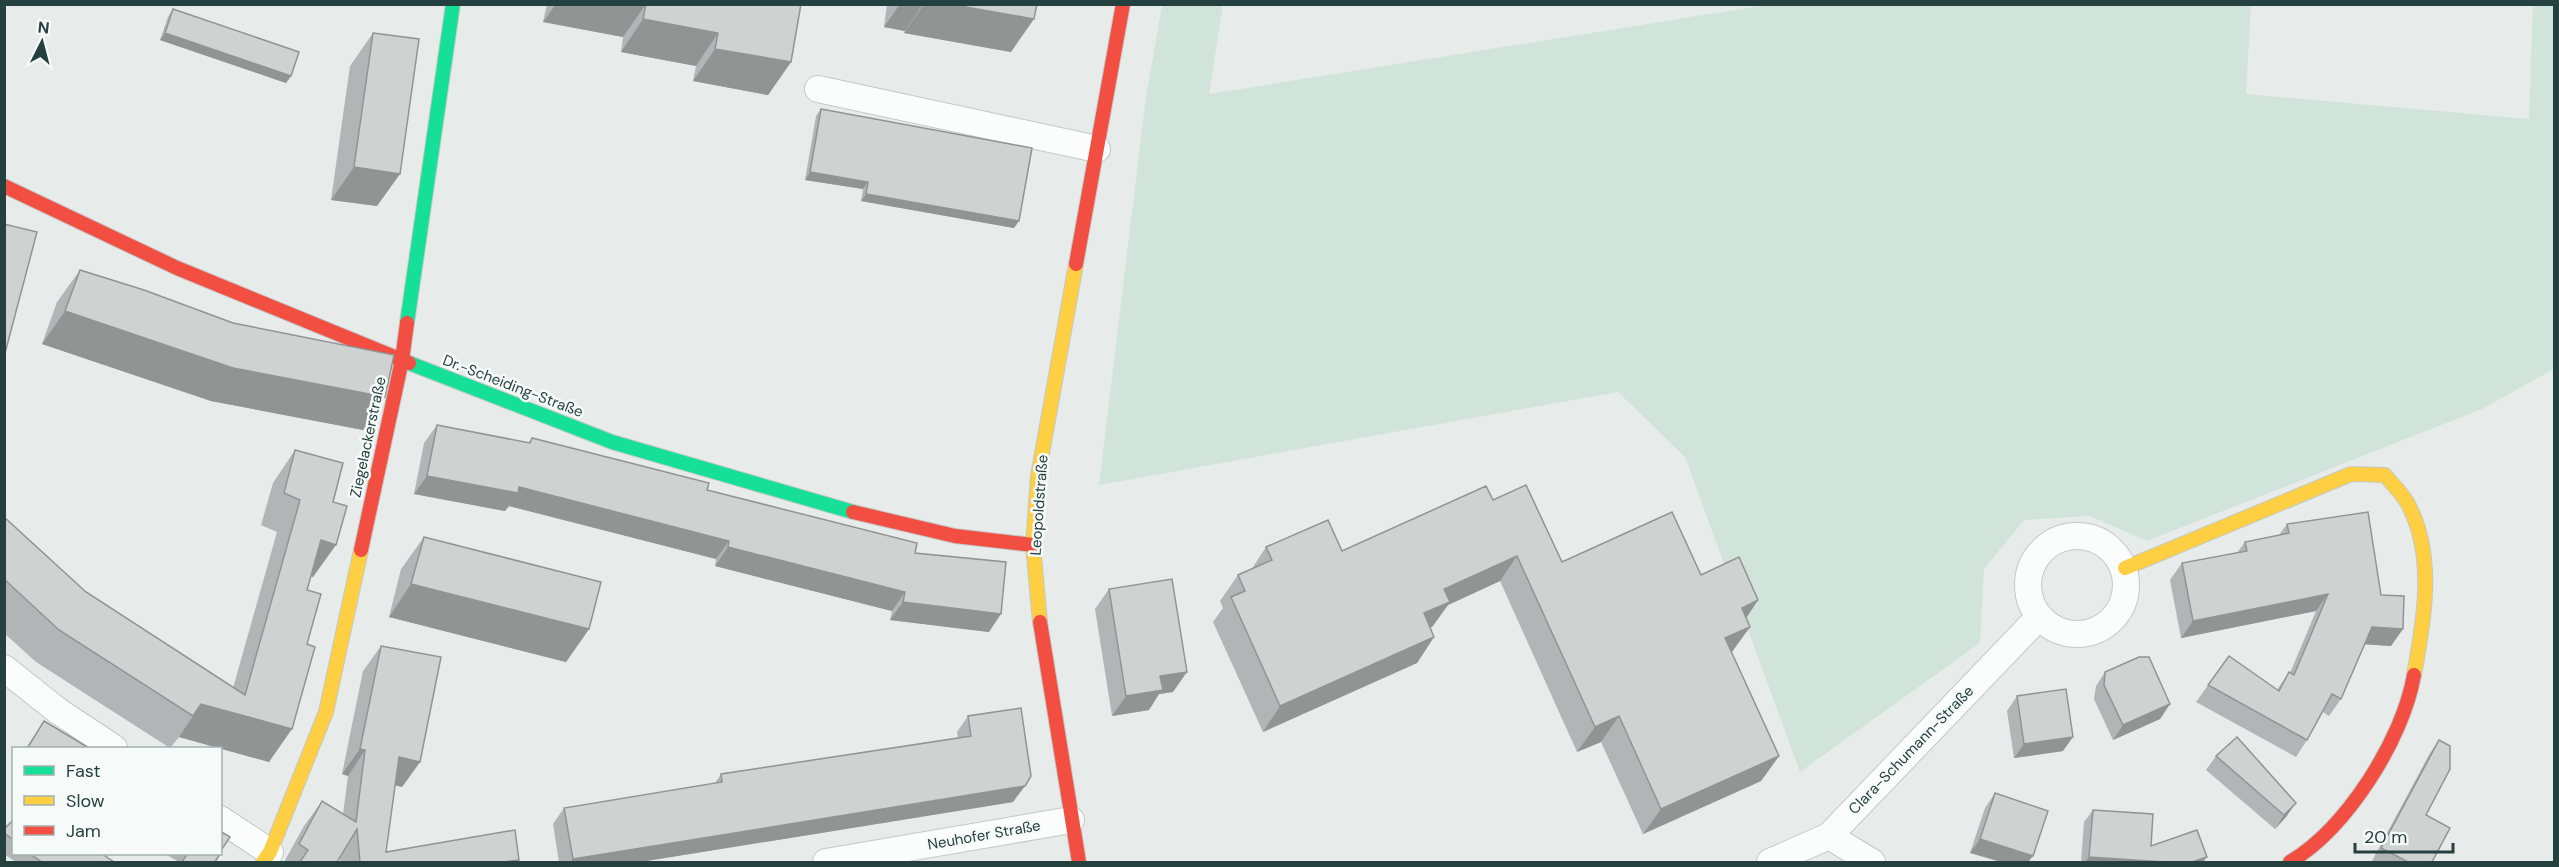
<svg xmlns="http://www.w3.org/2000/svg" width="2559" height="867" viewBox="0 0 2559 867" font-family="'DM Sans',sans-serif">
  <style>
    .green { fill: #d1e4dc }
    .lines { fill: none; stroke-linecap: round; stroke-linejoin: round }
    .street-casing { stroke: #c4c9c8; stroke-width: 28 }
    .fast-casing { stroke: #c3c9c8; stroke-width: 16 }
    .slow-casing { stroke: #c3c9c8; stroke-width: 16 }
    .jam-casing { stroke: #c3c9c8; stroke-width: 16 }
    .street { stroke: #fbfcfc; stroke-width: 26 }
    .fast { stroke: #16e098; stroke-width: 14 }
    .slow { stroke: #ffcf43; stroke-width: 14 }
    .jam { stroke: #f24e42; stroke-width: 14 }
    .wall { fill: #b1b5b5 }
    .shaded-wall { fill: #909493 }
    .building { fill: #ced3d2; stroke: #909493; stroke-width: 1.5 }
    .labels { text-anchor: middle; stroke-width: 5; stroke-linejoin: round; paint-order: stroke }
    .street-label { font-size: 15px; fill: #24403f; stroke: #f6faf9 }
  </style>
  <rect width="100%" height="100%" fill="#e7eceb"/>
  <path class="green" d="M1162 5H1223L1209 94 1766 5H2251L2246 94 2529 119 2533 5H2554V369L2482 409 2147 541 2090 516 2024 520 1984 569 1980 643 1800 772 1685 457 1618 392 1099 485 1145 104Z"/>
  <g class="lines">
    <g class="street-casing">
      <g id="street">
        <path d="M818 89 1097 149"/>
        <circle cx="2077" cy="585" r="49"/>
        <path d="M4 668 58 711 114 748"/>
        <path d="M220 819 270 852"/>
        <path d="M1829 836 1872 862"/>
        <path d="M826 862 1071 820"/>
        <path d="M1770 862 1829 836 2038 618"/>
      </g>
    </g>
    <g class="fast-casing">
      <g id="fast">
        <path d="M407 323 453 4"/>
        <path d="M409 363 612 442 853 512"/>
      </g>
    </g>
    <g class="slow-casing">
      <g id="slow">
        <path d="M2125 568 2351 474 2385 475C2393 485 2405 496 2410 508 2435 559 2424 621 2414 675"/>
        <path d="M1040 622 1033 545 1038 476 1076 264"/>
        <path d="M263 862 270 852 326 712 361 550"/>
      </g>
    </g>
    <g class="jam-casing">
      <g id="jam">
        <path d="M4 186 177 268 409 363"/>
        <path d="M1076 264 1123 4"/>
        <path d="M853 512 955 536 1033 545"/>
        <path d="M361 550 402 360 407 323"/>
        <path d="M1040 622 1079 862"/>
        <path d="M2290 862C2347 828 2403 739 2414 675"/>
      </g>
    </g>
    <use href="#street" class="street"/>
    <use href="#fast" class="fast"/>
    <use href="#slow" class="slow"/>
    <use href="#jam" class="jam"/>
  </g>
  <g class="wall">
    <path d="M547 4H801L791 62 768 95 693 81 696 66 621 52 623 37 543 22Z"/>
    <path d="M887 4H1037L1011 52 904 33 905 31 884 27Z"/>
    <path d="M173 9 291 76 286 83 160 40 168 17Z"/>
    <path d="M373 33 377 206 331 200 350 66Z"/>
    <path d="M821 109 1014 228 861 201 863 189 805 180 816 116Z"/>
    <path d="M80 270 385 397 363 430 211 401 42 344 57 302Z"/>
    <path d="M437 425 528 443 532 438 915 553 989 632 890 620 892 611 715 566 716 559 509 506 505 511 414 494 424 443Z"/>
    <path d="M295 450 333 502 313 577 311 576 307 590V644L269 762 179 737 170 748 36 662 4 633V517L86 592 233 688 277 532 261 525 273 483Z"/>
    <path d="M1493 500 1562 562 1701 575 1758 600 1746 618 1750 627 1731 652 1779 756 1761 781 1643 834 1601 742 1577 752 1500 581 1448 605 1432 627 1430 628 1434 637 1417 663 1263 732 1213 622 1223 608 1220 601 1238 575 1251 570 1266 547 1342 551Z"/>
    <path d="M2287 524 2381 595 2391 646 2365 644 2341 699 2329 716 2323 712 2307 740 2296 757 2196 702 2229 656 2277 690 2289 672 2290 673 2316 611 2181 638 2170 580 2182 563 2237 553 2245 542 2279 535Z"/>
    <path d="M424 537 589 629 566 662 389 617 401 569Z"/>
    <path d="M1109 589 1173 692 1159 694 1149 710 1112 716 1095 609Z"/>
    <path d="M381 646 420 762 402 787 395 785 386 852 519 860 518 862H340V858L337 862H284L304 826 322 801 343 814 348 776 342 774 363 671Z"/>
    <path d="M2105 672 2170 704 2160 719 2113 740 2094 699 2096 686Z"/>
    <path d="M2017 696 2063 751 2014 758 2007 711Z"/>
    <path d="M968 716 1013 802 640 862H559L553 824 564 808 715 783 721 774 958 738 957 732Z"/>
    <path d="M44 721 89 748H26Z"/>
    <path d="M2439 740 2426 815 2432 862H2374L2372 861 2430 753Z"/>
    <path d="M2216 756 2286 817 2275 829 2206 770Z"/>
    <path d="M1995 793 2028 862 1970 853 1985 808Z"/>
    <path d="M2093 810 2151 846 2203 862H2081L2084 822Z"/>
    <path d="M14 819V854H102L114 862H16L4 854V829Z"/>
    <path d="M165 854H220L215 862H179Z"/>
  </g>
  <g class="shaded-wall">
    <path d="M556 4H646L623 37 543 22Z"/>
    <path d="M900 4H923L905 31 884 27Z"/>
    <path d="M924 4H949L1034 19 1011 52 904 33Z"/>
    <path d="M643 19 718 33 696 66 621 52Z"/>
    <path d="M165 33 291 76 286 83 160 40Z"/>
    <path d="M715 49 791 62 768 95 693 81Z"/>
    <path d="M354 167 400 174 377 206 331 200Z"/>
    <path d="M810 172 868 182 863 189 805 180Z"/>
    <path d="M866 194 1019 221 1014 228 861 201Z"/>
    <path d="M65 311 385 397 363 430 211 401 42 344Z"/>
    <path d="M427 476 519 487 729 541 716 559 509 506 505 511 414 494Z"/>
    <path d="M321 540 336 545 313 577 298 573Z"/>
    <path d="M728 547 905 592 892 611 715 566Z"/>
    <path d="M1517 556 1500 581 1448 605 1432 627 1406 639 1424 613 1444 589Z"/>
    <path d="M411 584 589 629 566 662 389 617Z"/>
    <path d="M2328 594 2316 611 2181 638 2193 621Z"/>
    <path d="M1758 600 1741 626 1742 608Z"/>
    <path d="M903 602 1001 614 989 632 890 620Z"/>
    <path d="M1750 627 1732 652 1707 663 1725 638Z"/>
    <path d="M2372 627 2403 629 2391 646 2360 644Z"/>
    <path d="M1434 637 1417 663 1263 732 1280 706Z"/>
    <path d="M1187 672 1173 692 1159 694 1149 710 1112 716 1126 696 1160 676Z"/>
    <path d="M201 704 292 729 269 762 179 737Z"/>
    <path d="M2170 704 2160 719 2113 740 2123 725Z"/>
    <path d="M1619 716 1601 742 1577 752 1595 727Z"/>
    <path d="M2073 737 2063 751 2014 758 2024 744Z"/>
    <path d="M360 749 365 750 348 776 342 774Z"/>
    <path d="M1779 756 1761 781 1643 834 1661 809Z"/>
    <path d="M399 757 420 762 402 787 381 782Z"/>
    <path d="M1025 786 1013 802 640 862H570L573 859Z"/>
    <path d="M2296 803 2286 817 2275 829 2284 815Z"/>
    <path d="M1980 839 2033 856 2028 862H2001L1970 853Z"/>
    <path d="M2089 857 2165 862H2085Z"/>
    <path d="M2207 857 2203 862H2192Z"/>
    <path d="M519 860 518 862H503Z"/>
  </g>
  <g class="building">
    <path d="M646 4H801L791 62 715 49 718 33 643 19Z"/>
    <path d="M949 4H1037L1034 19Z"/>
    <path d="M173 9 299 52 291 76 165 33Z"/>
    <path d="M373 33 419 39 400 174 354 167Z"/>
    <path d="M821 109 1032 148 1019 221 866 194 868 182 810 172Z"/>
    <path d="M4 224 37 232 4 357Z"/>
    <path d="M80 270 144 290 233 323 394 355 385 397 233 368 65 311Z"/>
    <path d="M437 425 530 443 532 438 709 483 707 490 917 543 915 553 1006 562 1001 614 903 602 905 592 728 547 729 541 519 487 518 493 427 476Z"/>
    <path d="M295 450 343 463 333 502 347 506 336 545 321 540 307 590 321 594 307 644 315 647 292 729 201 704 193 716 59 630 4 579V517L86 592 245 695 300 500 284 493Z"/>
    <path d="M1526 485 1562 562 1672 512 1701 575 1739 557 1758 600 1742 608 1750 627 1725 638 1779 756 1661 809 1619 716 1595 727 1517 556 1444 589 1450 602 1424 613 1434 637 1280 706 1231 597 1245 591 1238 575 1272 560 1266 547 1328 520 1342 551 1486 486 1493 500Z"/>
    <path d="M2368 512 2381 595 2404 596 2403 629 2372 627 2341 699 2332 694 2307 740 2208 685 2229 656 2279 691 2289 672 2294 675 2328 594 2193 621 2182 563 2247 551 2245 542 2289 533 2287 524Z"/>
    <path d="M424 537 601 582 589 629 411 584Z"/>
    <path d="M1172 579 1187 672 1160 676 1163 690 1126 696 1109 589Z"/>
    <path d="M381 646 441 657 420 762 399 757 386 852 515 830 519 860 503 862H360L357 829 337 862H300L308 850 299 844 322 801 356 822 365 750 360 749Z"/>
    <path d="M2139 657H2149L2170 704 2123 725 2104 685 2105 672Z"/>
    <path d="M2066 689 2073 737 2024 744 2017 696Z"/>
    <path d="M1021 708 1031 776 1025 786 573 859 564 808 722 782 721 774 971 736 968 716Z"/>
    <path d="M44 721 89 748H31L28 747Z"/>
    <path d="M2237 737 2296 803 2284 815 2216 756Z"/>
    <path d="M2439 740 2450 746V769L2426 815 2450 828 2432 862H2408L2381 848Z"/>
    <path d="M1995 793 2048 811 2033 856 1980 839Z"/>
    <path d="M2093 810 2153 814 2151 846 2197 830 2207 857 2192 862H2165L2089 857Z"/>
    <path d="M14 819V840L4 833V829Z"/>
    <path d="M220 831 230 837 220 852Z"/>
    <path d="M30 854H102L114 862H42Z"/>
    <path d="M187 854H220L215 862H182Z"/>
  </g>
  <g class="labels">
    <g class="street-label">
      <text transform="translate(513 386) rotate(21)" y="5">Dr.-Scheiding-Straße</text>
      <text transform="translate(368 437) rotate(-78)" y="5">Ziegelackerstraße</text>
      <text transform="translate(1039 505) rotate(-86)" y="5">Leopoldstraße</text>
      <text transform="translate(1911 750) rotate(-46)" y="5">Clara-Schumann-Straße</text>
      <text transform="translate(984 835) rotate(-10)" y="5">Neuhofer Straße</text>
    </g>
  </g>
  <rect width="2559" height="867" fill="none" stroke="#24403f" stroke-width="12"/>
  <rect x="12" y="747" width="210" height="108" fill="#f6faf9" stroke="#a2b0af" stroke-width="1.5"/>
  <rect x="24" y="766" width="30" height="9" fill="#16e098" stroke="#a2b0af" stroke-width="1.5"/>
  <text x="66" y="777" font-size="18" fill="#24403f">Fast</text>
  <rect x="24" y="796" width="30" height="9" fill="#ffcf43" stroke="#a2b0af" stroke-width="1.5"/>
  <text x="66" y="807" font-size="18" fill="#24403f">Slow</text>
  <rect x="24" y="826" width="30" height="9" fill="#f24e42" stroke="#a2b0af" stroke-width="1.5"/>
  <text x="66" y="837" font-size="18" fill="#24403f">Jam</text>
  <g transform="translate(42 42) rotate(6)" stroke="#f6faf9" stroke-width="4.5" paint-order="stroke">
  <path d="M0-4.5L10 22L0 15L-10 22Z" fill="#24403f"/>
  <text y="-9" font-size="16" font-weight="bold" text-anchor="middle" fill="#24403f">N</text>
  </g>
  <path d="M2355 843v9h98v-9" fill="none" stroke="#24403f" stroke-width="3"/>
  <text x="2364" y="843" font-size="18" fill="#24403f" stroke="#f6faf9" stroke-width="4.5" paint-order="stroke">20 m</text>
</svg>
